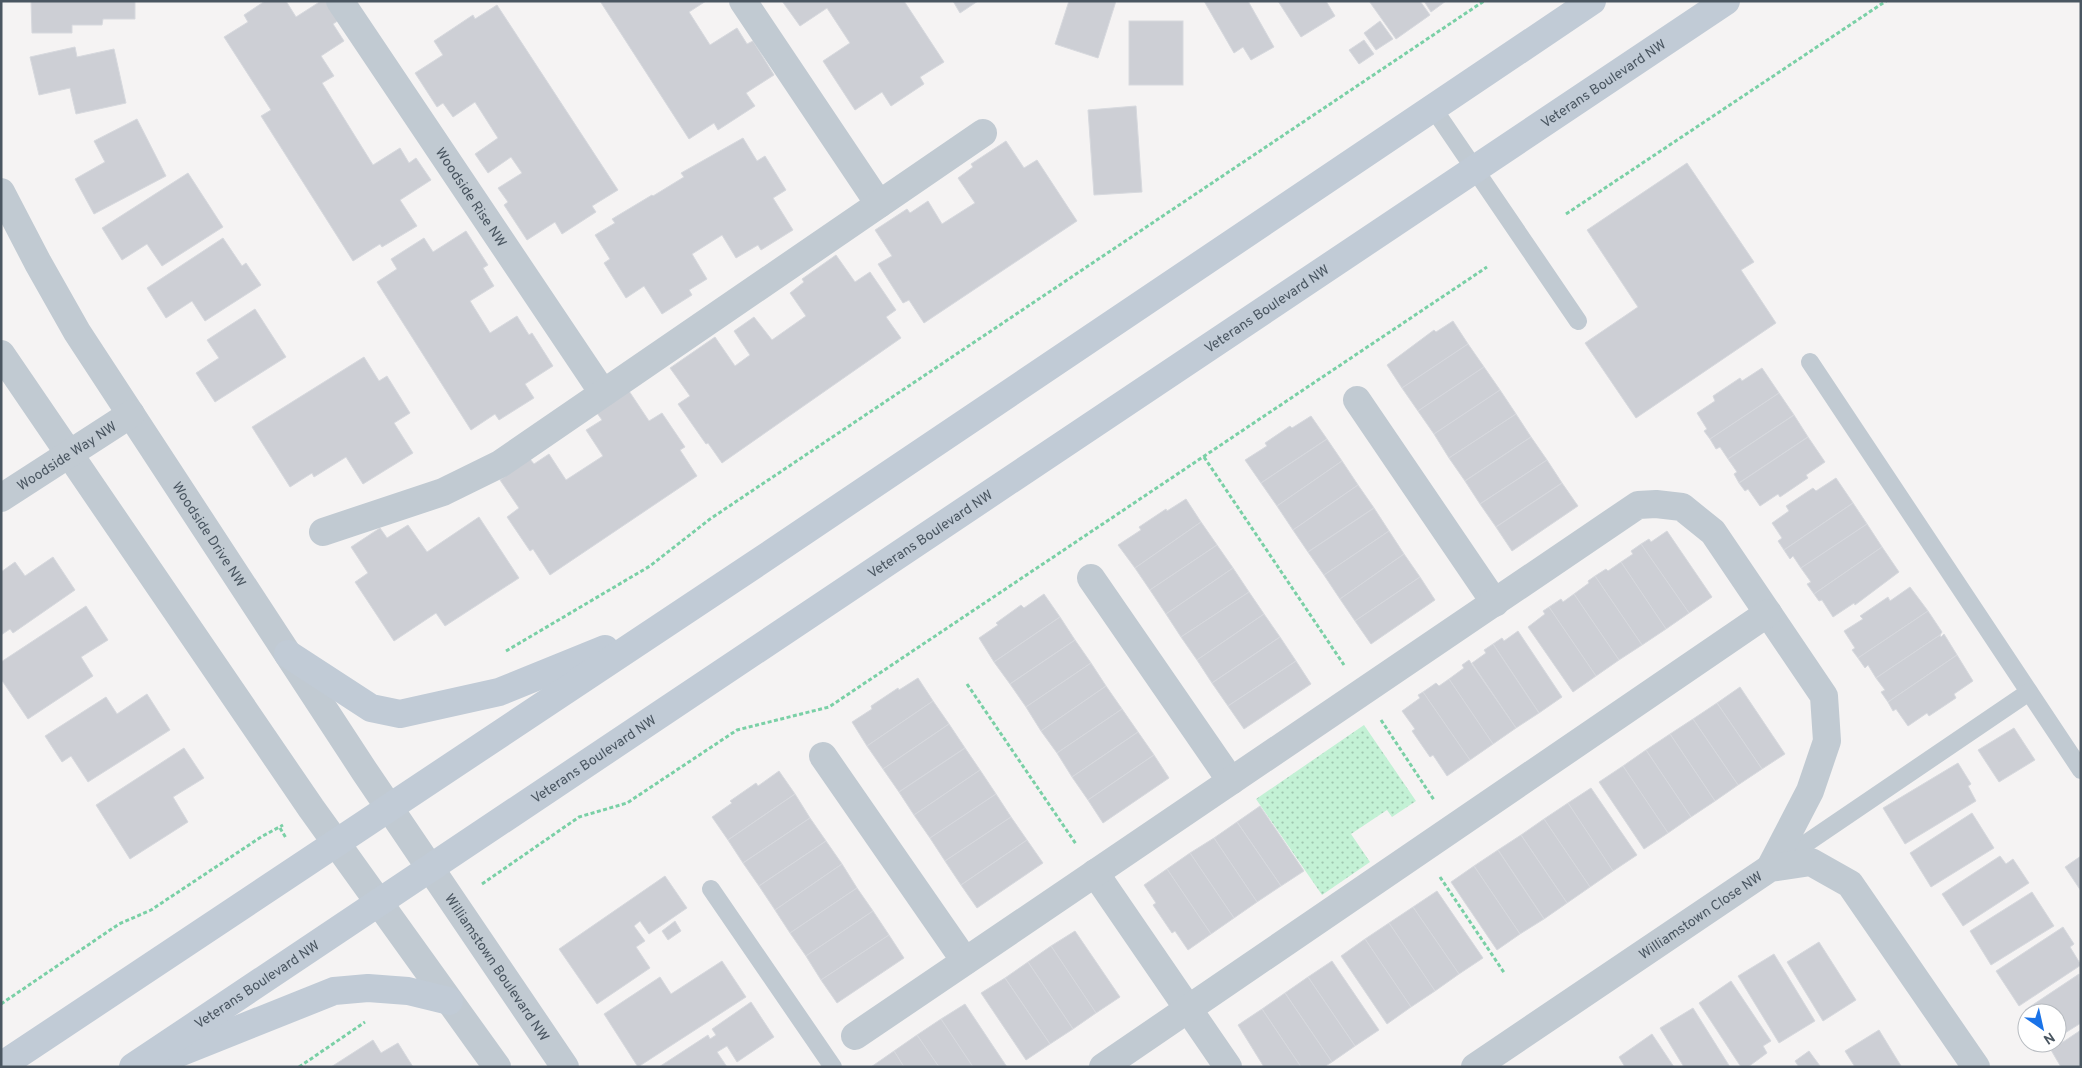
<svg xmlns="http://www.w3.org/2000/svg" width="2082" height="1068" viewBox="0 0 2082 1068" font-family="Overpass,sans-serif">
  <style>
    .park { fill: url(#park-dots) }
    .building { fill: #cdcfd5; stroke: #d7d9de }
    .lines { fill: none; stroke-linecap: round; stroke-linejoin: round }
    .path { stroke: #7ad0a6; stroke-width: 3; stroke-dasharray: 4 2.5; stroke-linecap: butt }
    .lane { stroke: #c1cad2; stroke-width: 18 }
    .street { stroke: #c1cad2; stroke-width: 28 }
    .secondary { stroke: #c1cbd6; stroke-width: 28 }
    .labels { text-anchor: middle; stroke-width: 5; stroke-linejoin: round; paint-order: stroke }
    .street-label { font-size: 14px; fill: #4a5661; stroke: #fff }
  </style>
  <defs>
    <pattern id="park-dots" width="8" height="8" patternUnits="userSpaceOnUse" patternTransform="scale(1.25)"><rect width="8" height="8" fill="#c3f1d5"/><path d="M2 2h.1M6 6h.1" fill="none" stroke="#a0c6b0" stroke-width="1.8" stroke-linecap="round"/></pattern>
  </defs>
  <rect width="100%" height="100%" fill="#f5f3f3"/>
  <path class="park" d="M1364 725 1416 801 1392 817 1387 810 1351 834 1370 862 1322 895 1256 799Z"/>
  <g class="building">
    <path d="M31 1H135V19H103L102 25H72V33H32Z"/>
    <path d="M265 1H286L296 17 321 1H327L339 20 333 24 344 41 321 56 334 76 322 83 373 165 400 148 409 163 416 158 431 180 400 200 417 226 382 247 380 244 353 261 261 116 271 110 224 37 248 22 244 15Z"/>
    <path d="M600 1H706L689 12 710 45 737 28 747 44 753 41 774 75 746 93 755 106 718 130 714 123 689 139Z"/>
    <path d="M782 1H904L944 62 920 77 924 84 891 106 882 92 855 110 823 61 850 43 827 8 800 26Z"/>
    <path d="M953 1H978L960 13Z"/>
    <path d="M1069 1H1116L1098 58 1055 44Z"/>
    <path d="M1204 1H1248L1274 47 1251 60 1243 47 1234 53Z"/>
    <path d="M1278 1H1326L1335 16 1301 37Z"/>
    <path d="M1369 1H1420L1430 15 1396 39Z"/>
    <path d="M1424 1H1446L1431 12Z"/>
    <path d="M497 5 618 190 592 206 596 212 562 234 555 222 527 240 504 205 508 202 498 188 522 173 511 157 488 173 475 154 498 138 475 102 453 117 443 103 437 107 415 73 443 55 434 41 473 15 475 19Z"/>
    <rect x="1129" y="21" width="54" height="64"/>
    <path d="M1380 21 1393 39 1376 50 1364 33Z"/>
    <path d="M1364 40 1374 54 1359 64 1349 50Z"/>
    <path d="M75 47 77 57 114 49 126 103 76 114 70 88 39 95 30 57Z"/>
    <path d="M1136 106 1142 192 1094 195 1088 110Z"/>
    <path d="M137 119 166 176 94 214 75 179 105 162 94 141Z"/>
    <path d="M743 138 757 161 765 156 786 190 773 198 793 230 761 250 758 245 736 258 722 235 692 254 707 279 689 290 692 295 662 314 644 286 626 298 604 263 610 259 595 235 615 223 612 219 652 195 653 196 684 177 681 173Z"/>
    <path d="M1006 141 1024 168 1037 160 1077 221 924 323 909 300 903 303 878 264 892 256 875 230 907 209 910 213 928 201 942 224 975 203 958 178 973 167 971 164Z"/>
    <path d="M1687 163 1754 262 1741 270 1776 323 1636 418 1585 343 1638 307 1587 230Z"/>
    <path d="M188 173 223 227 162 266 147 244 122 260 102 228Z"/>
    <path d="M466 231 488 265 483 268 494 286 470 301 490 333 517 316 529 335 532 333 553 366 525 384 534 398 499 420 495 414 471 430 377 282 397 269 391 259 424 238 433 252Z"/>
    <path d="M223 238 242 266 246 263 261 285 205 321 192 301 166 318 147 288Z"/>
    <path d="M836 255 855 282 870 272 896 310 886 317 901 338 722 463 708 443 706 444 678 404 690 396 670 368 715 337 735 366 750 355 734 331 754 317 772 340 806 316 790 293 804 282 802 279Z"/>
    <path d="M255 309 286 357 215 402 196 373 219 358 207 340Z"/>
    <path d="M1453 321 1468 344 1402 388 1387 365 1434 330 1436 332Z"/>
    <path d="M1468 344 1484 367 1418 411 1402 388Z"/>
    <path d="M364 357 379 381 387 376 410 413 394 423 413 453 363 484 346 457 314 477 312 473 290 487 252 427Z"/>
    <path d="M1484 367 1500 390 1434 434 1418 411Z"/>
    <path d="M1762 368 1779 393 1710 439 1704 431 1707 429 1697 413 1715 401 1713 396 1740 378 1742 381Z"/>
    <path d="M1500 390 1516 414 1449 458 1434 434Z"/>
    <path d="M629 391 649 421 662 413 685 447 680 450 697 476 550 575 533 549 530 551 507 517 519 508 500 480 530 459 534 464 549 454 566 480 603 456 586 430 602 420 597 413Z"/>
    <path d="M1779 393 1794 415 1728 459 1720 447 1716 449 1710 439Z"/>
    <path d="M1516 414 1531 437 1465 481 1449 458Z"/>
    <path d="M1794 415 1808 437 1739 483 1734 474 1737 472 1728 459Z"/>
    <path d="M1311 416 1327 439 1261 483 1245 460 1267 446 1265 443 1290 426 1292 428Z"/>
    <path d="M1531 437 1547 460 1480 504 1465 481Z"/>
    <path d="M1808 437 1825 462 1806 475 1808 478 1780 497 1778 494 1760 506 1748 489 1745 491 1739 483Z"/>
    <path d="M1327 439 1342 461 1277 506 1261 483Z"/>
    <path d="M1547 460 1562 483 1496 527 1480 504Z"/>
    <path d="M1342 461 1358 485 1293 530 1277 506Z"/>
    <path d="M1836 478 1853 503 1784 550 1778 541 1782 538 1772 523 1789 511 1786 506 1813 488 1816 491Z"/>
    <path d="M1562 483 1578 506 1512 551 1496 527Z"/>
    <path d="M1358 485 1374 508 1308 552 1293 530Z"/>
    <path d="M1186 499 1201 522 1135 568 1118 545 1141 530 1139 527 1166 509 1167 511Z"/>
    <path d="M1853 503 1867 524 1801 568 1793 556 1790 559 1784 550Z"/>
    <path d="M1374 508 1389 531 1324 575 1308 552Z"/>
    <path d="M479 517 519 578 445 626 436 613 394 641 355 582 368 573 351 547 380 528 387 538 408 525 427 552Z"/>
    <path d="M1201 522 1217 545 1150 590 1135 568Z"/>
    <path d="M1867 524 1882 547 1814 594 1807 584 1811 582 1801 568Z"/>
    <path d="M1389 531 1404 554 1340 599 1324 575Z"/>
    <path d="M1667 531 1712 597 1689 613 1641 544 1649 539 1651 542Z"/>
    <path d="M1641 544 1689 613 1666 629 1621 562 1633 554 1631 551Z"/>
    <path d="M1217 545 1233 568 1166 614 1150 590Z"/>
    <path d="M1882 547 1899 572 1855 605 1854 603 1833 617 1822 600 1819 601 1814 594Z"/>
    <path d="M1404 554 1420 577 1355 621 1340 599Z"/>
    <path d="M53 557 75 590 13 633 10 629 1 635V572L15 562 25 576Z"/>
    <path d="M1621 562 1666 629 1642 645 1595 576 1606 569 1608 571Z"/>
    <path d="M1233 568 1249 592 1181 637 1166 614Z"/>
    <path d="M1595 576 1642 645 1619 660 1574 594 1589 583 1588 581Z"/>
    <path d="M1420 577 1435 600 1371 644 1355 621Z"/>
    <path d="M1910 587 1928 611 1858 658 1852 650 1855 648 1844 631 1863 619 1860 616 1888 597 1890 601Z"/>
    <path d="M1249 592 1264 614 1197 660 1181 637Z"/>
    <path d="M1044 594 1060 617 994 662 979 638 998 625 996 623 1021 605 1024 608Z"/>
    <path d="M1574 594 1619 660 1596 676 1549 607 1561 599 1563 602Z"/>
    <path d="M86 606 108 640 81 657 93 676 28 719 1 679V662Z"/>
    <path d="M1549 607 1596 676 1573 692 1528 627 1545 614 1543 611Z"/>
    <path d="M1928 611 1942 632 1940 635 1876 678 1868 665 1865 668 1858 658Z"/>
    <path d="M1264 614 1280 637 1212 683 1197 660Z"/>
    <path d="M1060 617 1075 640 1010 684 994 662Z"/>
    <path d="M1518 631 1562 697 1539 713 1493 644 1502 638 1504 641Z"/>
    <path d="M1944 634 1957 655 1888 702 1881 692 1885 690 1876 678 1940 635 1941 637Z"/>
    <path d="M1280 637 1296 661 1228 706 1212 683Z"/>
    <path d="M1075 640 1091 663 1026 707 1010 684Z"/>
    <path d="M1493 644 1539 713 1516 728 1472 663 1486 653 1484 650Z"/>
    <path d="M1957 655 1973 681 1954 694 1956 698 1929 716 1927 713 1908 726 1896 709 1893 711 1888 702Z"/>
    <path d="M1469 660 1516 728 1493 744 1449 679 1464 668 1462 665Z"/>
    <path d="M1296 661 1311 684 1244 729 1228 706Z"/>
    <path d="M1091 663 1106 686 1041 731 1026 707Z"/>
    <path d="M918 678 933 701 867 746 852 722 872 709 871 706 898 688 899 690Z"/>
    <path d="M1449 679 1493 744 1470 760 1423 692 1436 683 1439 686Z"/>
    <path d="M1106 686 1122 709 1057 753 1041 731Z"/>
    <path d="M1740 687 1785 754 1762 769 1717 703Z"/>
    <path d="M1423 692 1470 760 1447 776 1433 755 1430 757 1412 731 1415 729 1402 711 1420 698 1418 695Z"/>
    <path d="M147 694 170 730 88 782 71 756 62 762 45 736 106 697 117 714Z"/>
    <path d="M933 701 949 724 883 769 867 746Z"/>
    <path d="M1717 703 1762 769 1738 785 1693 719Z"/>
    <path d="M1122 709 1138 732 1072 777 1057 753Z"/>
    <path d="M1693 719 1738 785 1715 801 1670 734Z"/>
    <path d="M949 724 965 748 899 792 883 769Z"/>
    <path d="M2014 728 2035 760 1999 782 1978 750Z"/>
    <path d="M1138 732 1154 755 1088 800 1072 777Z"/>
    <path d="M1670 734 1715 801 1691 817 1646 750Z"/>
    <path d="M184 748 204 778 173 797 188 822 130 859 96 805Z"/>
    <path d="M965 748 980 770 914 815 899 792Z"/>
    <path d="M1646 750 1691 817 1668 833 1623 766Z"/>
    <path d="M1154 755 1169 778 1103 823 1088 800Z"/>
    <path d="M1958 763 1971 784 1968 786 1976 801 1905 844 1883 808Z"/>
    <path d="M1623 766 1668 833 1644 849 1599 782Z"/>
    <path d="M980 770 996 794 930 838 914 815Z"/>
    <path d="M779 771 795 794 728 840 712 817 732 803 730 801 756 783 758 786Z"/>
    <path d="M1591 788 1637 855 1613 871 1568 803Z"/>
    <path d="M795 794 810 818 743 863 728 840Z"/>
    <path d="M996 794 1011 817 945 861 930 838Z"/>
    <path d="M1568 803 1613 871 1590 887 1544 819Z"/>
    <path d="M1260 806 1304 871 1281 886 1237 822Z"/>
    <path d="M1972 813 1994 848 1931 887 1910 853Z"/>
    <path d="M1011 817 1027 840 961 885 945 861Z"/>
    <path d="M810 818 826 841 759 886 743 863Z"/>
    <path d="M1544 819 1590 887 1567 903 1521 835Z"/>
    <path d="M1237 822 1281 886 1257 902 1214 838Z"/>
    <path d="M1521 835 1567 903 1544 919 1498 850Z"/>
    <path d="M1214 838 1257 902 1234 918 1190 853Z"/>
    <path d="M1027 840 1043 863 977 908 961 885Z"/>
    <path d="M826 841 842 864 775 910 759 886Z"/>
    <path d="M1498 850 1544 919 1520 934 1474 866Z"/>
    <path d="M1190 853 1234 918 1211 934 1167 869Z"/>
    <path d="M2000 856 2006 864 2013 859 2029 883 1963 926 1942 894Z"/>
    <path d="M2081 856V891L2065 867Z"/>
    <path d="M842 864 857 888 790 933 775 910Z"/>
    <path d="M1474 866 1520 934 1497 950 1451 882Z"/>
    <path d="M1167 869 1211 934 1188 950 1175 931 1172 933 1153 905 1156 903 1144 885Z"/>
    <path d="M665 876 687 908 649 934 640 921 634 926 645 941 636 947 650 968 597 1004 559 949Z"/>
    <path d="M857 888 873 911 806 956 790 933Z"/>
    <path d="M1437 891 1483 958 1459 974 1413 907Z"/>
    <path d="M2032 892 2054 926 1991 965 1970 931Z"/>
    <path d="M1413 907 1459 974 1435 991 1389 923Z"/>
    <path d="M873 911 889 935 821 980 806 956Z"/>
    <path d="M675 921 681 931 668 940 662 931Z"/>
    <path d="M1389 923 1435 991 1411 1007 1365 939Z"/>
    <path d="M2063 927 2074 944 2070 947 2081 965 2019 1006 1996 971Z"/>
    <path d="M1075 931 1120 997 1096 1013 1051 946Z"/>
    <path d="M889 935 904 958 837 1003 821 980Z"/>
    <path d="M1365 939 1411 1007 1387 1024 1341 956Z"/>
    <path d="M1819 942 1856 1000 1823 1021 1787 962Z"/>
    <path d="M1051 946 1096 1013 1073 1029 1028 962Z"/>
    <path d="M1774 954 1815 1021 1779 1043 1738 976Z"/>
    <path d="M722 961 746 997 638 1067 604 1014 660 977 671 994Z"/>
    <path d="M1332 961 1379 1030 1355 1046 1308 977Z"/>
    <path d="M1028 962 1073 1029 1050 1044 1005 978Z"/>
    <path d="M2079 974 2081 1023 2057 1038V1013H2027L2025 1010Z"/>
    <path d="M1308 977 1355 1046 1332 1062 1285 993Z"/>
    <path d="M1005 978 1050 1044 1026 1060 981 993Z"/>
    <path d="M1731 981 1771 1041 1763 1046 1767 1053 1748 1067H1741L1699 1003Z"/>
    <path d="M1285 993 1332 1062 1324 1067H1301L1262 1009Z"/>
    <path d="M751 1002 774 1037 737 1062 727 1046 717 1052 727 1067H659L708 1035 710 1039 716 1035 712 1029Z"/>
    <path d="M965 1004 1007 1067H973L941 1019Z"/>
    <path d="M1693 1008 1730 1067H1684L1660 1028Z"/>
    <path d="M1262 1009 1301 1067H1264L1238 1025Z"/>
    <path d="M941 1019 973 1067H939L917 1035Z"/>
    <path d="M1879 1030 1901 1066 1855 1067 1845 1051Z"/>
    <path d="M2081 1030V1067H2061L2051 1050Z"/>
    <path d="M1652 1034 1674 1067H1625L1619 1057Z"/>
    <path d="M917 1035 939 1067H904L894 1051Z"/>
    <path d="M373 1040 381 1053 398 1043 413 1067H331Z"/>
    <path d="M894 1051 904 1067H871Z"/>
    <path d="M1809 1051 1820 1066 1799 1067 1795 1061Z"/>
  </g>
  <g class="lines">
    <g class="path">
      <path d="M1566 214 1886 1"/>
      <path d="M1204 457 1344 665"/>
      <path d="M506 651 650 566 710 519 1484 1"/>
      <path d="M967 684 1076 844"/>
      <path d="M1381 720 1434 800"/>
      <path d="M280 828 286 838"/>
      <path d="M1440 877 1505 974"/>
      <path d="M482 884 579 817 627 803 737 730 829 707 1487 267"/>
      <path d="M1 1004 119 924 151 910 261 837 283 825"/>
      <path d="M299 1067 365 1022"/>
    </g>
    <g class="lane">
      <path d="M1433 108 1578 321"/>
      <path d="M1810 362 2081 770"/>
      <path d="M1777 863 2029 692"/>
      <path d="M711 889 833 1067"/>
    </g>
    <g class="street">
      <path id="s1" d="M340 1 603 393"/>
      <path d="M743 1 879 204"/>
      <path id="s2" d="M1 192 38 263 77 332 365 772 565 1067"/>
      <path d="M1 354 311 808 497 1067"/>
      <path d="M1357 400 1495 603"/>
      <path id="s3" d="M1 498 131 414"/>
      <path d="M323 532 443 492 500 464 983 133"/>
      <path d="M1091 578 1231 781"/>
      <path d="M823 756 965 961"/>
      <path d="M1095 873 1228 1067"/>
      <path d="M855 1036 1638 505 1656 504 1682 507 1713 532 1824 696 1827 741 1810 791 1770 868"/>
      <path d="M1103 1067 1768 613"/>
      <path id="s4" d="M1475 1067 1770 868 1811 862 1850 884 1976 1067"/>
    </g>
    <g class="secondary">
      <path d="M288 654 371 708 400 714 499 692 605 649"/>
      <path d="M169 1057 334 991 368 988 408 991 449 1001"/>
      <path d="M1 1066 751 567 1592 1"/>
      <path id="s5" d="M133 1067 1726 1"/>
    </g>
  </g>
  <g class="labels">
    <g class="street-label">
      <text dy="5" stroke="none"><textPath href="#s5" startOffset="1769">Veterans Boulevard NW</textPath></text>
      <text dy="5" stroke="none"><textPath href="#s1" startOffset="236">Woodside Rise NW</textPath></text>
      <text dy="5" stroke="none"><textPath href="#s5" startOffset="1364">Veterans Boulevard NW</textPath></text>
      <text dy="5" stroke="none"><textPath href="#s3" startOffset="78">Woodside Way NW</textPath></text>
      <text dy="5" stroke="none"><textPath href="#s2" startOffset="401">Woodside Drive NW</textPath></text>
      <text dy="5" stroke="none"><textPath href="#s5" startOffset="959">Veterans Boulevard NW</textPath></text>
      <text dy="5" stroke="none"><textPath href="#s5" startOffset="554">Veterans Boulevard NW</textPath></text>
      <text dy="5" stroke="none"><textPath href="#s4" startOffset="272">Williamstown Close NW</textPath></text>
      <text dy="5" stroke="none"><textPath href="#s2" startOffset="921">Williamstown Boulevard NW</textPath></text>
      <text dy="5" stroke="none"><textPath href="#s5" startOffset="149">Veterans Boulevard NW</textPath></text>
    </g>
  </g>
  <rect width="2082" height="1068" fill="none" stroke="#4a5661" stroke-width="5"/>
  <g transform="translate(2042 1028) rotate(146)"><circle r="24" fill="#ffffff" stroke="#b7bbc0"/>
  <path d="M0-4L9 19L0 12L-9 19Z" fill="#1a73e8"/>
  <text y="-8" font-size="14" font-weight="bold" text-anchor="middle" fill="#4a5661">N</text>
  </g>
</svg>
